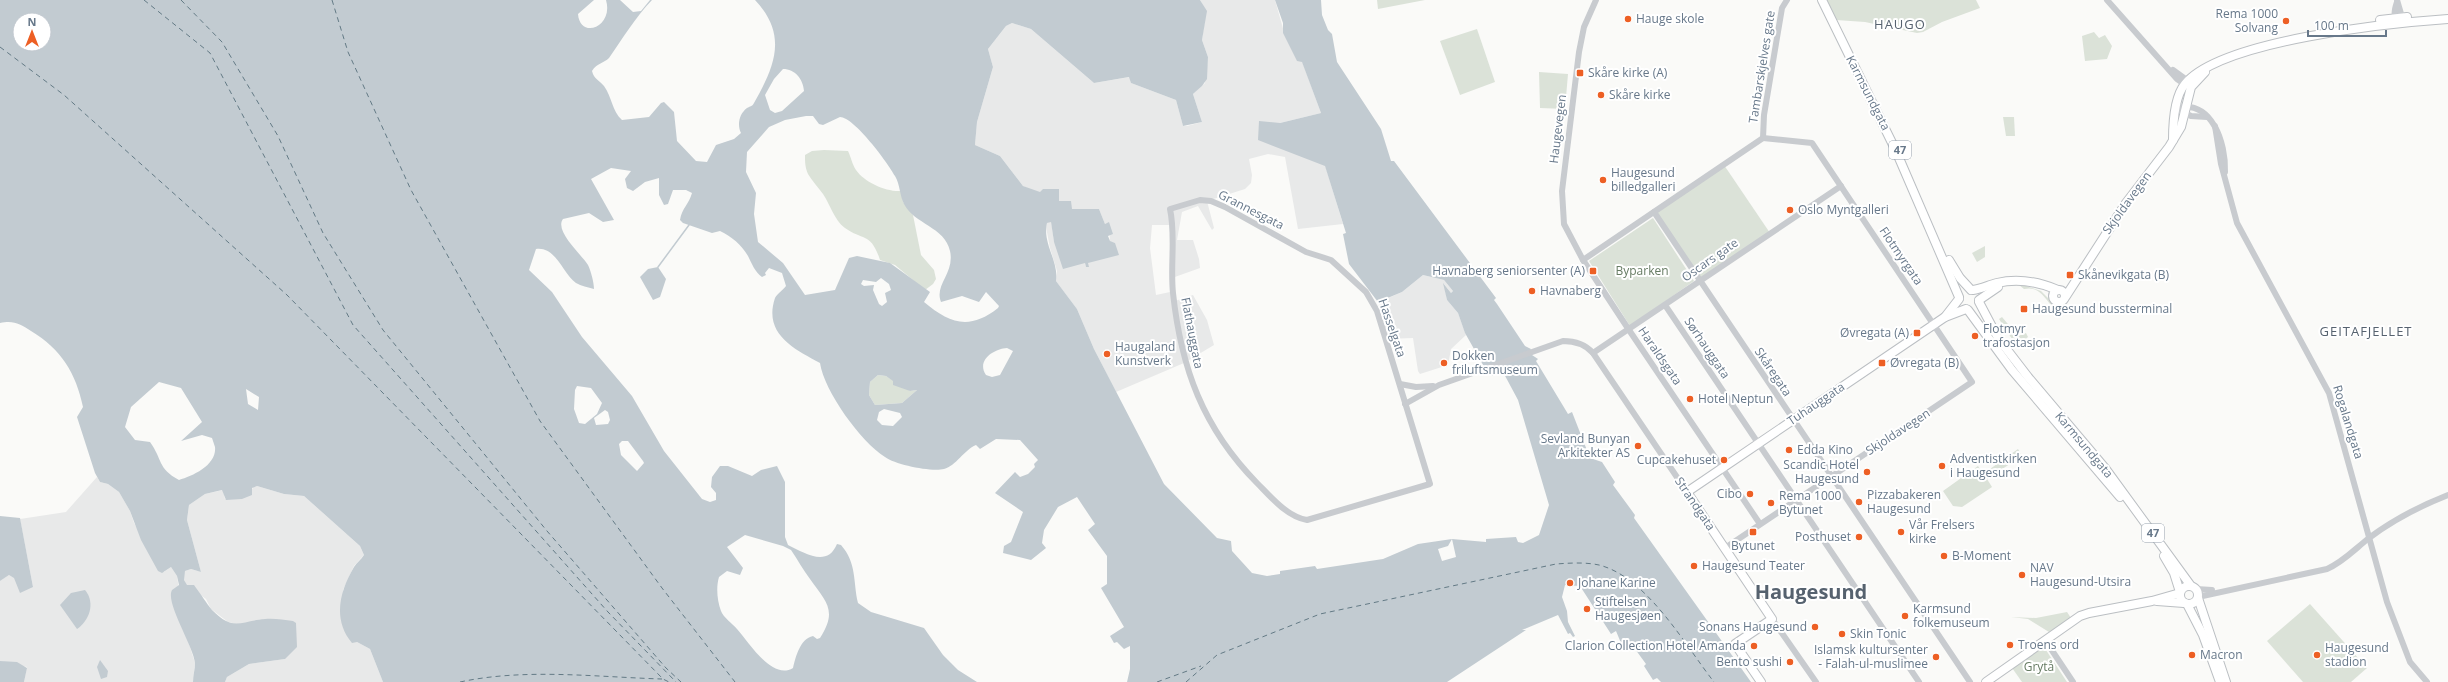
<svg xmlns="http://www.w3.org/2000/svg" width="2448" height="682" viewBox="0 0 2448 682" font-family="'Open Sans',sans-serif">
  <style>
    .built { fill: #e8e9e9 }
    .green { fill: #dbe2d8 }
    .water { fill: #c2cbd1; fill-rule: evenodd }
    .pier { fill: #fafaf8 }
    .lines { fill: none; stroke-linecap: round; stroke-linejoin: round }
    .stream { stroke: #c2cbd1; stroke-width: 1.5 }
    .ferry { stroke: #637a85; stroke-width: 1; stroke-dasharray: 5 4; stroke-linecap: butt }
    .major-casing { stroke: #bbbfc3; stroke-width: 10 }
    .minor { stroke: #c8cbcf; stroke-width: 6 }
    .major { stroke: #fff; stroke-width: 8 }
    .poi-dot { fill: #ed5f24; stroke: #fff; stroke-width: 1.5 }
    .labels { text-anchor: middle; stroke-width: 4; stroke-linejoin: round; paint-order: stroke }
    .shield { fill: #fff; stroke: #95a0ad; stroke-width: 1 }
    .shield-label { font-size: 11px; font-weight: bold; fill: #67788a }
    .poi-label { font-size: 12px; fill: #67788a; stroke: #fff; text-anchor: start }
    .street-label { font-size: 12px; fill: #67788a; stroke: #fff }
    .park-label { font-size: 12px; fill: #667b63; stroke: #fff }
    .neighbourhood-label { font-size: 13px; letter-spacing: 1px; fill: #56626f; stroke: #fff }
    .town-label { font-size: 20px; font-weight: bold; fill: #56626f; stroke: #fff }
  </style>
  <rect width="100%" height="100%" fill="#fafaf8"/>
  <g class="built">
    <path d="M1200 0H1275L1284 32 1302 61 1321 113 1280 123 1258 139 1325 165 1343 224 1298 229 1285 157 1268 154 1249 159 1252 175 1251 183 1245 189 1207 201 1214 228 1212 230 1198 206 1182 212 1177 240H1193L1199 259 1200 268 1172 278 1170 225H1152L1150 248 1156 295 1170 292 1175 301 1193 295 1207 320 1214 345 1184 363 1116 392 1094 349 1077 309 1056 281 1057 271 1050 248 1046 227 1047 223 1051 221 1054 242 1085 263 1086 267 1088 263 1115 243 1110 242 1109 223 1105 224 1099 209H1072L1023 186 1000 156 975 145 977 122 993 67 988 49 1006 26 1012 23 1031 29 1094 83 1130 77 1131 83 1176 100 1183 126H1187L1202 122 1193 94 1205 83 1208 57 1202 40 1206 11Z"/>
    <path d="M1423 275 1444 280 1453 291 1451 293 1444 284 1447 300 1458 313 1466 335 1451 349 1448 365 1420 374 1418 371 1413 338 1387 339 1379 302 1402 292Z"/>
    <path d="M97 477 100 482 108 484 119 492 130 511 134 523 164 572 171 567 177 576 185 631 195 663 193 682H24L27 667 0 661V581L9 575 33 587 20 519 66 512Z"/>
    <path d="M257 486 284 494 304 496 360 546 364 555 354 566 343 590 357 642 370 649 383 682H225L227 677 249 664 285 659 266 619 240 625 228 622 211 609 206 599 185 584 183 576 185 571 191 569 201 572 187 520 189 505 205 494 223 490 225 499 251 492 253 487Z"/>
  </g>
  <g class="green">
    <path d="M1377 0H1425L1378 9Z"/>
    <path d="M1827 0H1976L1980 8 1942 22 1923 32 1917 33 1865 22 1836 20Z"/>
    <path d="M1477 29 1495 82 1460 95 1440 41Z"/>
    <path d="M2094 32 2099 38 2105 35 2112 46 2107 59 2085 61 2082 36Z"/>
    <path d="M1539 72 1568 74 1565 109 1540 108Z"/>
    <path d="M2003 117H2014L2015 136H2006Z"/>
    <path d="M824 150 848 151C851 157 852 164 856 170 864 182 886 192 901 191L903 202 913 215 921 255 934 270 936 279 933 284 925 290 895 265 880 260C871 232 863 241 845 228 834 220 830 204 823 194 818 187 812 181 808 174 805 167 805 162 805 155L812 151Z"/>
    <path d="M1724 165 1770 233 1699 281 1654 212Z"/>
    <path d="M1653 218 1694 281 1630 326 1589 261Z"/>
    <path d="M1985 246V257L1977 262 1972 253Z"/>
    <path d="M2020 284 2041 291 2054 304 2051 305C2043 295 2037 286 2024 289L2019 285 2007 286Z"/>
    <path d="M2002 317 2018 336 2026 333 2028 337 2020 343 2014 342 1999 319Z"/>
    <path d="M878 375 886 376 910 391 917 390 902 403 875 405 869 395 870 382Z"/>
    <path d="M2018 449 2022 456 1987 479 1992 487 1962 507 1953 506 1943 491 1978 466 1983 474Z"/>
    <path d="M2310 604 2367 668 2351 682H2303L2267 641Z"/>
    <path d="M2067 612 2071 618 2049 632 2028 619 2011 617 2036 618Z"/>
    <path d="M2044 647 2067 682H2022L2010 665Z"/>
  </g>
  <g class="water">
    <path d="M0 0H594L578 14C580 40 614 27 606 0H620L633 12 641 11 650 0H652C635 18 623 38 609 58 604 63 597 63 592 71 594 79 599 80 604 86 612 97 612 111 622 120L649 117 661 103 664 102 674 112 677 141 696 161 707 162 716 145 734 139 741 133C737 125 739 114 747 108 750 106 752 107 754 103 775 66 788 35 755 0H1200L1207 11 1202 40 1208 57 1207 79 1202 86 1193 94 1202 122 1183 126 1176 100 1131 83 1129 77 1094 83 1031 29 1012 23 1006 26 988 49 993 67 977 122 975 145 1000 156 1023 186 1040 192 1043 189H1059V201H1071L1072 209H1099L1105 224 1109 222 1113 234 1108 236 1110 241 1115 243 1119 255 1088 263 1089 267H1086L1085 263 1063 269 1054 242 1051 222 1047 223C1042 243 1059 261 1056 281L1077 309 1094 349 1164 484 1217 538 1231 541 1232 551 1252 573 1267 576 1280 574V571L1315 566 1317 569 1383 559 1418 544 1452 539 1486 542V539L1516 537 1518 542 1523 543 1539 535 1549 505 1518 400 1503 372 1493 376 1487 372 1465 333 1458 313 1447 300 1443 283 1451 293 1453 291 1444 280 1423 275 1402 292 1378 302 1349 264 1343 234 1346 233 1325 166 1258 140 1259 121 1280 123 1321 113 1302 62 1297 61 1283 33V23L1275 0H1321L1322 15 1328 30 1332 34 1337 62 1381 129 1391 161H1394L1496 298 1494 300 1497 304 1525 346 1531 349 1529 353 1538 359 1536 361 1568 414 1572 412 1590 458 1602 462 1615 482 1613 485 1635 515 1634 518 1751 682H1661L1657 678 1653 680 1644 666 1646 664 1627 638 1621 643 1616 631 1611 634 1580 586 1565 585 1562 597 1567 611 1568 622 1575 636 1573 637 1570 633 1568 634 1558 615 1522 630H1526L1447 682H1127L1130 669V646L1124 649 1117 642 1114 643 1110 636 1124 627 1101 588 1107 584V556L1088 530 1095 524 1077 497 1058 507 1044 530 1042 543 1046 548 1031 560 1003 553 1004 546 1011 542 1023 512 995 493 1015 472 1020 477 1028 474 1035 467 1034 464 1038 460 1020 440 996 439 980 449 976 445C964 450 956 466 944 469 931 472 896 465 885 457 861 442 824 391 820 363 794 349 763 334 775 298 777 294 783 290 786 286L782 273 769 268 765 273 766 275 762 277C755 272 752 264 748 256 741 244 732 237 720 231L712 233 683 223 680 220C682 208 689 204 692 193L686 190H673L668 204 664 205 659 195V178L645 182 633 191 627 188 625 179 631 171 611 168 591 179 614 220 603 222 589 213 563 219C554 231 582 255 588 265 591 271 594 283 594 289 588 287 581 286 576 283 563 274 556 246 536 249L529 270 552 292 582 337 632 396 664 451 702 499 710 502 716 500V493L711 487 712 477 720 466H728L752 476 761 470 777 466 785 482V537L788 545C805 553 827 568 837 544L841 545C857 563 853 582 858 603L871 612 924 628 943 655 958 670 977 682H383L370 649 357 642 352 643C332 619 340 591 354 567 357 562 361 560 364 555L360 546 304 496 284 494 257 486 252 488V495L242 499 226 500 222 490 205 494 189 505 187 520 201 572 191 569 185 571 184 580 187 585H194C200 593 207 604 212 610 234 632 240 621 265 619 274 618 284 620 293 621L296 623 297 647 285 659 249 664 227 677 225 682H193C193 676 195 669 195 663 193 645 165 603 172 590L179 585 177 576 171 567 162 573 158 571 141 540 130 511 119 492 108 484 100 482 95 473 77 417 83 407C76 373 61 349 31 331 20 324 14 320 0 323ZM20 20H44V44H20ZM783 69C795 69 803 79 804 91L782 111 775 113 770 110 765 95 774 79ZM806 116H813L819 124 823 125 840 117C854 117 888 163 895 176 900 184 900 197 904 204 914 224 945 227 950 251 955 273 934 285 941 302L962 296 979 302 986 292 999 306 998 308C969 331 949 323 924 302L930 292 890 263 857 256 849 258 835 290 805 295 783 263 758 242 754 214 756 193 746 172 747 152 769 127 785 120ZM881 278 889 284 891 290 885 293 887 302 882 306 879 304 873 290 874 285 864 286 861 284 863 280 876 282ZM1007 348 1013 351 1000 375 992 377 986 375C976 360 994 349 1007 348ZM878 375 886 376 893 381V385L910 391 917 390 902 403 875 405 869 395 870 382ZM159 382 181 388 202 422 181 441 202 435 212 438 215 447C217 465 193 476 179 480 157 468 163 460 150 442L135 440 125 427 131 407ZM577 386 591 388 602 403 597 414 585 424 579 423 574 409 575 390ZM246 389 259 397 258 410 248 404ZM884 409 900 413 902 417 893 426 882 425 877 420 879 412ZM605 410 608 412 610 420 608 424 596 425 594 418ZM622 441H628L643 461 644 463 637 471 621 455 619 444ZM745 535 783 546 791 550C798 560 803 570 810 579 826 602 838 610 820 638L817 639 813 636C800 639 796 656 793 668 772 681 749 642 737 629 733 624 723 617 721 611 717 600 716 587 719 577L727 571 740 575 743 568 727 547Z"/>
    <path d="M658 267 666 279 660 297 653 300 640 277 648 269Z"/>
    <path d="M0 516 20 518 33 587 20 593 14 578 9 575 0 581Z"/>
    <path d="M85 590C96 603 89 621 77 629L60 605 71 593Z"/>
    <path d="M100 660 108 671 107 677 101 679 97 667Z"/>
    <path d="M0 661 17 662 27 668 24 682H0Z"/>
  </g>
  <path class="pier" d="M1452 539 1456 557 1442 561 1438 549 1448 546Z"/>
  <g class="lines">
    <path class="stream" d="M658 267 689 225"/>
    <g class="ferry">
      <path d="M144 0 210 53 353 325 608 612 676 682"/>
      <path d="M181 0 222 42 278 136 323 233 383 330 547 531 666 668 681 682"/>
      <path d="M332 0 348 52 411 190 540 421 662 588 735 682"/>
      <path d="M0 47 64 95 287 295 663 679 669 682"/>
      <path d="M460 682C525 668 596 677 662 679"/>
      <path d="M1157 682 1201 666"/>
      <path d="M1186 682 1217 655 1320 614 1556 564C1570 563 1585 562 1599 565 1647 577 1685 645 1714 682"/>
    </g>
    <g class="major-casing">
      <g id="major">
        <path d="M1822 0 1896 151 1959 297"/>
        <path d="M2380 20 2407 17"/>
        <path d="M2173 140C2173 124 2174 97 2185 84 2221 40 2390 23 2448 19"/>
        <path d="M1949 260 1960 278 1971 290"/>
        <circle cx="2059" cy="296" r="6"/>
        <path d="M1973 290C1981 289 1989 285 1997 283 2018 278 2039 282 2058 290"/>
        <path d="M2066 296 2126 203 2169 147 2181 127 2191 87 2205 72"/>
        <path d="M1979 300 1998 287"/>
        <path d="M1979 302 1998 338 2028 377 2105 468 2191 586"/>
        <path d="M1968 310 2012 370 2120 497"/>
        <path d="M1945 317 1959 299"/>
        <path d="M2164 556 2174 573 2180 592"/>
        <circle cx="2189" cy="595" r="9"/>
        <path d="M2198 598 2226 682"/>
        <path d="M2157 601 2184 603"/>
        <path d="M2187 604 2203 635 2220 682"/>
        <path d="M1761 682 1735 644 1772 619 1687 492 1945 317 1966 309"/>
        <path d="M1986 682 2080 616 2089 613 2152 601 2180 593"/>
      </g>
    </g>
    <g class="minor">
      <path d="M1596 0 1584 27 1579 52 1562 191 1564 224 1583 260 1629 330 1760 524"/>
      <path d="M2107 0 2177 79 2187 86"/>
      <path d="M2397 0 2402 17 2399 23C2393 16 2394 11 2397 2"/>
      <path d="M2173 70 2184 78 2190 85"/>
      <path d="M2176 108C2212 99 2226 143 2225 172"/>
      <path d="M2181 111 2191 116 2207 117"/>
      <path d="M2215 126 2221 164 2237 223 2329 393 2387 602 2410 662 2427 682"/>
      <path d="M1763 138 1764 115 1782 8 1787 0"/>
      <path d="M1200 200 1211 201 1225 207 1306 252 1331 260 1366 292 1377 311 1430 484 1307 520C1287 517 1270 496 1257 483 1203 428 1181 368 1173 293 1170 265 1176 236 1170 209Z"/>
      <path d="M1654 212 1970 682"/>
      <path d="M1583 260 1763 138"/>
      <path d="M1665 305 1919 682"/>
      <path d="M1593 353 1841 186"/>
      <path d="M1400 384 1416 387 1433 386"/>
      <path d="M1405 404 1439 385 1563 341C1575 341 1585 344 1593 353L1687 492"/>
      <path d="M1725 548 1972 382 1812 143 1763 138"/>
      <path d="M2196 589 2212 590"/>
      <path d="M2198 597 2327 569C2343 562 2355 549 2369 538 2393 520 2420 506 2448 495"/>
      <path d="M1772 619 1816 682"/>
      <path d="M2045 640 2073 682"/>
    </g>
    <use href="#major" class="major"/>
  </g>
  <g class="poi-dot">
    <circle cx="1628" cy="19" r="4"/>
    <circle cx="2286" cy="21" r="4"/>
    <rect x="1576" y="69" width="8" height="8" rx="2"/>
    <circle cx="1601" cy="95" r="4"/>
    <circle cx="1603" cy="180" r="4"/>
    <circle cx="1790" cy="210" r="4"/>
    <rect x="1589" y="267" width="8" height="8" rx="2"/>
    <rect x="2066" y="271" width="8" height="8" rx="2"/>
    <circle cx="1532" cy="291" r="4"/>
    <rect x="2020" y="305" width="8" height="8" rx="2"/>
    <rect x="1913" y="329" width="8" height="8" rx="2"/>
    <circle cx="1975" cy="336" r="4"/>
    <circle cx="1107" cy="354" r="4"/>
    <circle cx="1444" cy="363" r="4"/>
    <rect x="1878" y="359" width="8" height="8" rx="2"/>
    <circle cx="1690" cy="399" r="4"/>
    <circle cx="1638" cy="446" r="4"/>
    <circle cx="1789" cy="450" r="4"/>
    <circle cx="1724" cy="460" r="4"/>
    <circle cx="1942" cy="466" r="4"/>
    <circle cx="1867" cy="472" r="4"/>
    <circle cx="1750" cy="494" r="4"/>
    <circle cx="1859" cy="502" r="4"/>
    <circle cx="1771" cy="503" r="4"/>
    <rect x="1749" y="528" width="8" height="8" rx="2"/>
    <circle cx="1901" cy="532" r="4"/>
    <circle cx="1859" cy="537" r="4"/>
    <circle cx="1944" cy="556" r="4"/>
    <circle cx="1694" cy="566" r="4"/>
    <circle cx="2022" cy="575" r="4"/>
    <circle cx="1570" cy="583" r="4"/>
    <circle cx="1587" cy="609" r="4"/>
    <circle cx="1905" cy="616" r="4"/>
    <circle cx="1815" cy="627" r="4"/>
    <circle cx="1842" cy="634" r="4"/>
    <circle cx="2010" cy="645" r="4"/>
    <circle cx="1754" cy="646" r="4"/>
    <circle cx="2192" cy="655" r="4"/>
    <circle cx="2317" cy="655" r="4"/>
    <circle cx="1936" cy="657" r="4"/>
    <circle cx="1790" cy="662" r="4"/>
  </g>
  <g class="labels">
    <g class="shield">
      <rect x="1889" y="141" width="22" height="18" rx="3"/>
      <rect x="2142" y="524" width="22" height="18" rx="3"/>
    </g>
    <g class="shield-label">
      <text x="1900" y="154">47</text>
      <text x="2153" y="537">47</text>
    </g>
    <g class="poi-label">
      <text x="2278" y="18" text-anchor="end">Rema 1000<tspan x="2278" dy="14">Solvang</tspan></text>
      <text x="1636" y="23">Hauge skole</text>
      <text x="1588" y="77">Skåre kirke (A)</text>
      <text x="1609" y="99">Skåre kirke</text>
      <text x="1611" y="177">Haugesund<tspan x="1611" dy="14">billedgalleri</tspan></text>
      <text x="1798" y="214">Oslo Myntgalleri</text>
      <text x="1585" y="275" text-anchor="end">Havnaberg seniorsenter (A)</text>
      <text x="2078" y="279">Skånevikgata (B)</text>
      <text x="1540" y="295">Havnaberg</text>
      <text x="2032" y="313">Haugesund bussterminal</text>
      <text x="1983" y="333">Flotmyr<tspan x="1983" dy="14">trafostasjon</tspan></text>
      <text x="1909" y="337" text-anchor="end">Øvregata (A)</text>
      <text x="1115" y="351">Haugaland<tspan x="1115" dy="14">Kunstverk</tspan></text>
      <text x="1452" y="360">Dokken<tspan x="1452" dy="14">friluftsmuseum</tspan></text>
      <text x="1890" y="367">Øvregata (B)</text>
      <text x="1698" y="403">Hotel Neptun</text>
      <text x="1630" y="443" text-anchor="end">Sevland Bunyan<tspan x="1630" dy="14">Arkitekter AS</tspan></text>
      <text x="1797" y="454">Edda Kino</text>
      <text x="1950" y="463">Adventistkirken<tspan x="1950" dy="14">i Haugesund</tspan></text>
      <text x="1716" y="464" text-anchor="end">Cupcakehuset</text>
      <text x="1859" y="469" text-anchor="end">Scandic Hotel<tspan x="1859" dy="14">Haugesund</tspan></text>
      <text x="1742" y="498" text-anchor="end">Cibo</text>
      <text x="1867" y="499">Pizzabakeren<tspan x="1867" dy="14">Haugesund</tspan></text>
      <text x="1779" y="500">Rema 1000<tspan x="1779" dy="14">Bytunet</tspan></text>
      <text x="1909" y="529">Vår Frelsers<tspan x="1909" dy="14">kirke</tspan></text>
      <text x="1851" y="541" text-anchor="end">Posthuset</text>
      <text x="1753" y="550" text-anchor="middle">Bytunet</text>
      <text x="1952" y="560">B-Moment</text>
      <text x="1702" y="570">Haugesund Teater</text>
      <text x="2030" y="572">NAV<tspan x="2030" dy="14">Haugesund-Utsira</tspan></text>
      <text x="1578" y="587">Johane Karine</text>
      <text x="1595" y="606">Stiftelsen<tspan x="1595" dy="14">Haugesjøen</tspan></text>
      <text x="1913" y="613">Karmsund<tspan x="1913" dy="14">folkemuseum</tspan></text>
      <text x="1807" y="631" text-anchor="end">Sonans Haugesund</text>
      <text x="1850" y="638">Skin Tonic</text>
      <text x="2018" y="649">Troens ord</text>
      <text x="1746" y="650" text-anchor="end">Clarion Collection Hotel Amanda</text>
      <text x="2325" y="652">Haugesund<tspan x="2325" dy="14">stadion</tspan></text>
      <text x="1928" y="654" text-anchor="end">Islamsk kultursenter<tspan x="1928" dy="14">- Falah-ul-muslimee</tspan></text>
      <text x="2200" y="659">Macron</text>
      <text x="1782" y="666" text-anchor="end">Bento sushi</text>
    </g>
    <g class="street-label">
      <text transform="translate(1762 67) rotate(-81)" y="4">Tambarskjelves gate</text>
      <text transform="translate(1868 93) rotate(63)" y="4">Karmsundgata</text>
      <text transform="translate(1558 129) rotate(-83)" y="4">Haugevegen</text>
      <text transform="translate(2127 203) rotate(-54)" y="4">Skjoldavegen</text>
      <text transform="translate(1251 210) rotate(27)" y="4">Grannesgata</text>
      <text transform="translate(1901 256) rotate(56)" y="4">Flotmyrgata</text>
      <text transform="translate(1710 260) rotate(-35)" y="4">Oscars gate</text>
      <text transform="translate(1392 328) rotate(71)" y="4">Hasselgata</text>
      <text transform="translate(1192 333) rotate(79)" y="4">Flathauggata</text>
      <text transform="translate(1707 348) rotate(56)" y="4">Sørhauggata</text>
      <text transform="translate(1660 356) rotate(56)" y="4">Haraldsgata</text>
      <text transform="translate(1773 372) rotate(56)" y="4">Skåregata</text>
      <text transform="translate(1816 404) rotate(-34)" y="4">Tuhauggata</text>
      <text transform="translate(2348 422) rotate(73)" y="4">Rogalandgata</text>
      <text transform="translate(1898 432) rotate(-33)" y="4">Skjoldavegen</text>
      <text transform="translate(2084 445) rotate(50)" y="4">Karmsundgata</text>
      <text transform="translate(1695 504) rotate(56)" y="4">Strandgata</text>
    </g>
    <g class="park-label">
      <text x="1642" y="275">Byparken</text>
      <text x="2039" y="671">Grytå</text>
    </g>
    <g class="neighbourhood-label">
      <text x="1900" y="29">HAUGO</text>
      <text x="2366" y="336">GEITAFJELLET</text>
    </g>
    <g class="town-label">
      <text x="1811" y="599">Haugesund</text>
    </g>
  </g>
  <g transform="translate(32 32)"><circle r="19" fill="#ffffff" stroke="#c2c9d0"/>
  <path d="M0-3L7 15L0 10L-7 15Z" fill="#ed5f24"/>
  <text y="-6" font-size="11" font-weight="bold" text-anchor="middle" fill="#67788a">N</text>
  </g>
  <path d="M2308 30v6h78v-6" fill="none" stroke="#67788a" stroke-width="2"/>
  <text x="2314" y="30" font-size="12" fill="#67788a" stroke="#ffffff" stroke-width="3" paint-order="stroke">100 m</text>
</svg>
